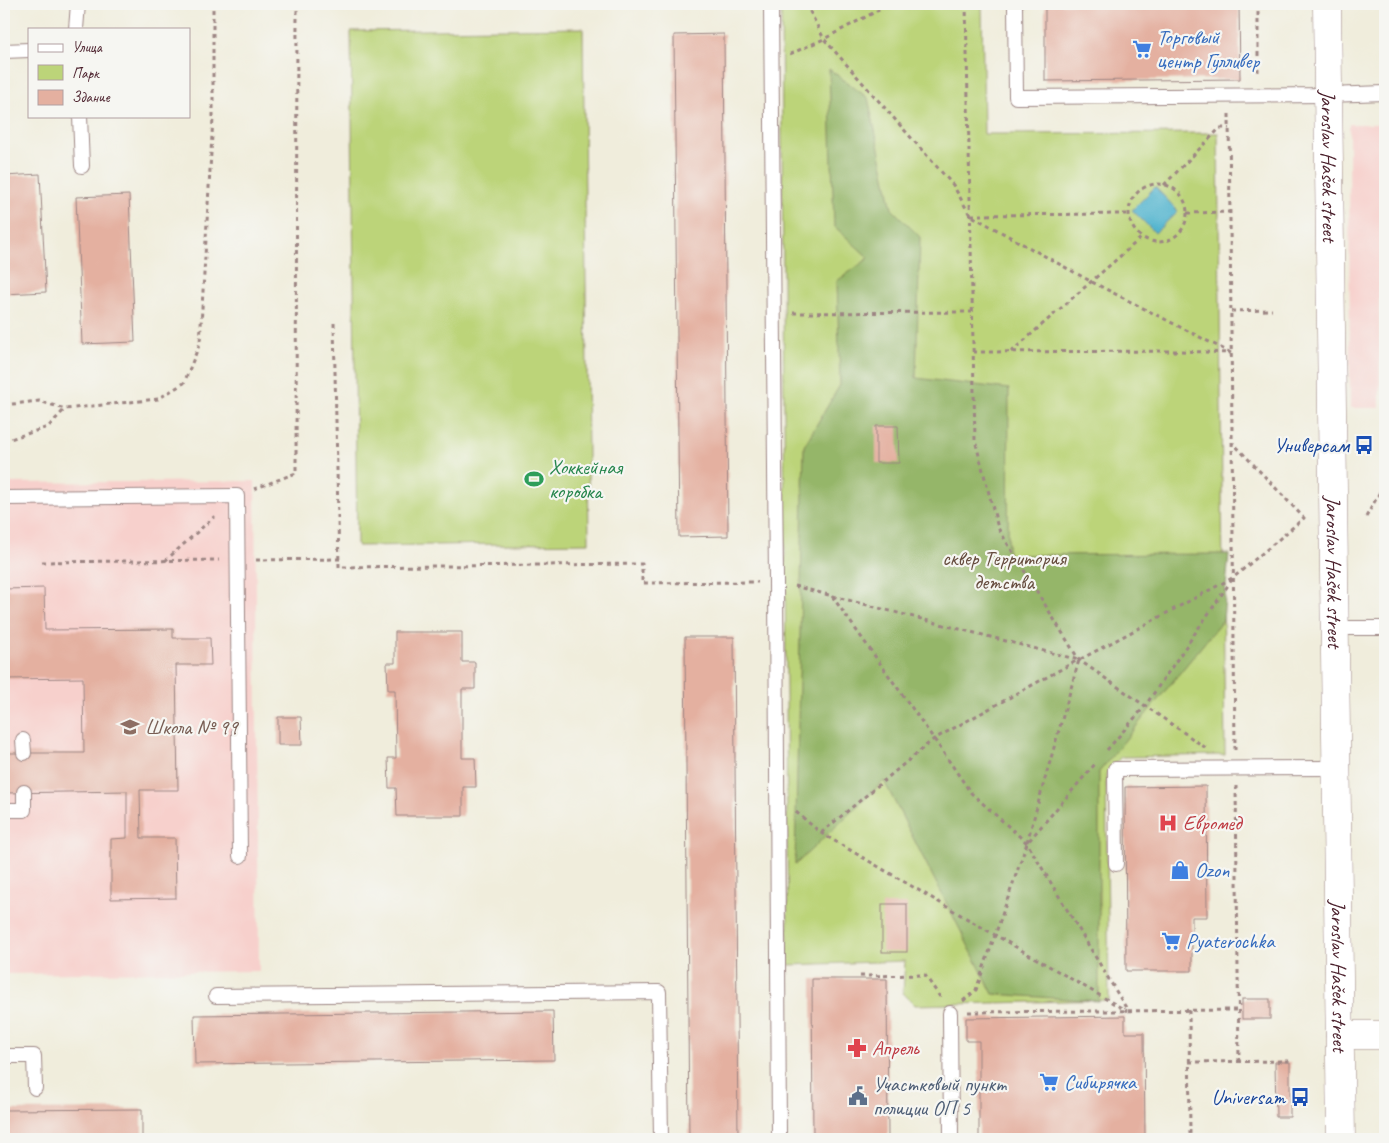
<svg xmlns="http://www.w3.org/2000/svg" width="1389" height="1143" viewBox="0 0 1389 1143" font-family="Caveat,sans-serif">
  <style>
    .built { fill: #f7d0cc }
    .green { fill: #bcd479; stroke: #837a52 }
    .forest { fill: #95b669; stroke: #706a4a }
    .water { fill: #4fb3ce; stroke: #4c697c }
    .building { fill: #e4b0a0 }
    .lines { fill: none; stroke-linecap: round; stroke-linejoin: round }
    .service-casing { stroke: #9d8684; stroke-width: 16 }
    .minor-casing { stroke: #9d8684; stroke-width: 29 }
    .secondary-casing { stroke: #9d8684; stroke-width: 29 }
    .path { stroke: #9d8684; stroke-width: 3; stroke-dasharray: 4 4; stroke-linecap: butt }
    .service { stroke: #fff; stroke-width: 14 }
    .minor { stroke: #fff; stroke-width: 28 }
    .secondary { stroke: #fff; stroke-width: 28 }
    .labels { text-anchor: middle; stroke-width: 4.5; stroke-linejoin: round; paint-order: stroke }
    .shop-label { font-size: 21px; fill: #366cbe; stroke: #f6f6f2; text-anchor: start }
    .street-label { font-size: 21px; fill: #4a1f2b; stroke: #f6f6f2 }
    .transit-label { font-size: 21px; fill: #164399; stroke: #f6f6f2; text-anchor: end }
    .leisure-label { font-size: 21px; fill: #27864d; stroke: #f6f6f2; text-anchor: start }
    .park-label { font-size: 21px; fill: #664c3e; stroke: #f6f6f2 }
    .education-label { font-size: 21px; fill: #785e54; stroke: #f6f6f2; text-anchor: start }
    .health-label { font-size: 21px; fill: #be3a42; stroke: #f6f6f2; text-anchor: start }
    .service-label { font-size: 21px; fill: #4e5e75; stroke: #f6f6f2; text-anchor: start }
  </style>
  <rect width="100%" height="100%" fill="#f6f6f2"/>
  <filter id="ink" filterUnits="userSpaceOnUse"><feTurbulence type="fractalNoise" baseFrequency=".02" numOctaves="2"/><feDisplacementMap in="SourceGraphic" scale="10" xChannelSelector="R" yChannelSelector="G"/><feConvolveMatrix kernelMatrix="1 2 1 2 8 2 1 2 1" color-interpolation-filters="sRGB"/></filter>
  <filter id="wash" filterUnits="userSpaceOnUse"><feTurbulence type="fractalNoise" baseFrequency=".0096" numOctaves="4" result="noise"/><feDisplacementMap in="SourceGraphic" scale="20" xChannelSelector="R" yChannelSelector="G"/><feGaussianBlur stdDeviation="1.12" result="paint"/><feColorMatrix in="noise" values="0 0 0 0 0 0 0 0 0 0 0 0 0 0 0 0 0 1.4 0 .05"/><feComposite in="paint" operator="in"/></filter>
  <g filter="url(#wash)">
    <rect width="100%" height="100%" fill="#f0eddc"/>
    <g class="built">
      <path d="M1349 124H1385V285L1379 286 1380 408H1350Z"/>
      <path d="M255 481 259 971 4 974V483Z"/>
    </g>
    <g class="green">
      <path d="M781 4H982L984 134 1218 133 1225 755 1121 757 1106 774 1109 1000 915 1005 903 993 905 961 788 965Z"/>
      <path d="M583 28 589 543 357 546 351 31Z"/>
    </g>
    <path class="forest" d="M829 69 868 98 892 209 920 237 916 378 1009 389 1008 555 1229 554 1223 620 1099 772V1001L993 994 884 781 795 865 804 446 840 385 837 281 869 258 834 226Z"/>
    <path class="water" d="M1155 187 1178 211 1155 233 1132 210Z"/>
    <g id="blocks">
      <g class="building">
        <path d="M1045 4H1239L1240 79 1045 81Z"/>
        <path d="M724 34 728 536 679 537 674 35Z"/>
        <path d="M40 174 46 292 4 294V176Z"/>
        <path d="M129 195 135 342 82 344 76 197Z"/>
        <path d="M876 426H898L899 463H876Z"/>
        <path d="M44 588 45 630 173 629V638H210L211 665H176L178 790H140L141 838H175L176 898 111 899V839L127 838V791L4 793V753H84L83 678 4 679V589Z"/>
        <path d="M395 632H462V662H475V689H462V758H475L476 787H463V816H397L396 788H389L388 758H396L395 690H388L387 663H395Z"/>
        <path d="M685 637H734L738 1139H689Z"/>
        <path d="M278 717H301L302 745H278Z"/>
        <path d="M1206 786 1207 917H1192V971H1126L1125 787Z"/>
        <rect x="882" y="904" width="25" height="48"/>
        <path d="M812 979H887L888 1139H813Z"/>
        <rect x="1242" y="999" width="28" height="20"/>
        <path d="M553 1011 554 1060 195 1064 194 1015Z"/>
        <path d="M1125 1016V1033H1144L1145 1139H965V1137H979V1041H966V1018Z"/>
        <path d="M1275 1062H1290V1117H1276Z"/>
        <path d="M142 1109V1139H4V1110Z"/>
      </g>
    </g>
  </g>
  <g filter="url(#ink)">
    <use href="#blocks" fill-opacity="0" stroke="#9d8684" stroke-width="1"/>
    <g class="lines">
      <g class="service-casing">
        <g id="service">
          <path d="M771 4 776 582 779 1139"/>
          <path d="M1015 4 1016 97 1328 95 1385 93"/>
          <path d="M76 29 78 4"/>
          <path d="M4 51 29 50"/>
          <path d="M80 116 82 166"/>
          <path d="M4 498 237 496 240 856"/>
          <path d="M1335 628H1385"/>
          <path d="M23 740 24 753"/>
          <path d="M4 810H24V792"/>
          <path d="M1116 864 1115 769 1337 768"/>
          <path d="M216 996 659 992 661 1139"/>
          <path d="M950 1013 951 1139"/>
          <path d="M4 1056H34L35 1088"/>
        </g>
      </g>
      <g class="minor-casing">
        <path id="minor" d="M1340 1035H1385"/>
      </g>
      <g class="secondary-casing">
        <g id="secondary">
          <path id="s1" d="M1327 4 1341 1139"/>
        </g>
      </g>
      <g class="path">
        <path d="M806 4 824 39 953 185 970 215 1092 282 1231 353"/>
        <path d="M966 4 975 440 998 528 1079 660 1206 748"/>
        <path d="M1258 4V76"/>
        <path d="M790 54 824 39 890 4"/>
        <path d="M1229 114 1235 750"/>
        <circle cx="1158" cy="213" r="29"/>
        <path d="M1164 185 1220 128H1229"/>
        <path d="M1187 213 1230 212"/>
        <path d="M971 215 1129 214"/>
        <path d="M1231 311 1272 310"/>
        <path d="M793 313 972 312"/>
        <path d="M334 323 339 567 642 564V583L758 582"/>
        <path d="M973 352 1181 351 1230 353"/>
        <path d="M1011 352 1142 237"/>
        <path d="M4 405 39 401 65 409 158 399 184 383 200 343 213 118V4"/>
        <path d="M4 441 48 427 65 409"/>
        <path d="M254 489 296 473 297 4"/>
        <path d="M1366 517 1380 492H1385"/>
        <path d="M256 560 340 559"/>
        <path d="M165 561 215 516"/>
        <path d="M42 562 219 560"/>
        <path d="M794 586 1079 660 1234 577 1304 518 1233 443"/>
        <path d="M832 596 934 739 971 793 1027 843 1128 1011"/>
        <path d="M1107 750 1145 706 1233 578"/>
        <path d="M1236 786 1239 1062"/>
        <path d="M796 812 821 833 995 935 1127 1011"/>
        <path d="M821 833 934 739 1078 660"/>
        <path d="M1027 842 1079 660"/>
        <path d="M860 976 925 975 940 997"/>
        <path d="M963 1001 976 990 1027 843 1095 764"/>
        <path d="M1189 1010 1190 1139"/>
        <path d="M968 1012 1238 1010"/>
        <path d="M1189 1062 1292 1061"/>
      </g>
      <use href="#service" class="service"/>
      <use href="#minor" class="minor"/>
      <use href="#secondary" class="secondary"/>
    </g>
  </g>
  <defs>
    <g id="supermarket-bare" transform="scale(1.5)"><path d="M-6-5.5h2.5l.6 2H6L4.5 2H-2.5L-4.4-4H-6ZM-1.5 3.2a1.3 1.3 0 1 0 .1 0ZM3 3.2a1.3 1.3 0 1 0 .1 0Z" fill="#3f7fe0" stroke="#f6f6f2" stroke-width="2.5" paint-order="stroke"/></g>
    <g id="bus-bare" transform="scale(1.5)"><path d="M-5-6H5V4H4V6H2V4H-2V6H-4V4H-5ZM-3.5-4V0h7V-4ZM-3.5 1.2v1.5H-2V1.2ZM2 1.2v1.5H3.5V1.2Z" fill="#1a4fb4" stroke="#f6f6f2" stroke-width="2.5" paint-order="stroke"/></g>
    <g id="stadium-bare" transform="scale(1.5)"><path d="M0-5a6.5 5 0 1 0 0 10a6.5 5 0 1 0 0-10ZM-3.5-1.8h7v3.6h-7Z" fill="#2e9e5b" stroke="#f6f6f2" stroke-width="2.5" paint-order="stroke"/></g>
    <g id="school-bare" transform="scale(1.5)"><path d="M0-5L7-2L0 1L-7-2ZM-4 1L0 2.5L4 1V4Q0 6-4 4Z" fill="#8d6e63" stroke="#f6f6f2" stroke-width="2.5" paint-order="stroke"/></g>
    <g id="hospital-bare" transform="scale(1.5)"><path d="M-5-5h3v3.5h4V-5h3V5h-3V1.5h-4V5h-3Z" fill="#e0444e" stroke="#f6f6f2" stroke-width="2.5" paint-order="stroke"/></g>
    <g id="shop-bare" transform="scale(1.5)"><path d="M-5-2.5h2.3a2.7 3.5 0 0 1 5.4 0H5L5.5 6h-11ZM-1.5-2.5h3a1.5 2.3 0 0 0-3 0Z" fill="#3f7fe0" stroke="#f6f6f2" stroke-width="2.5" paint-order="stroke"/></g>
    <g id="pharmacy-bare" transform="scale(1.5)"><path d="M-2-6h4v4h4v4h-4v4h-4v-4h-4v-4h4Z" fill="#e0444e" stroke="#f6f6f2" stroke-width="2.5" paint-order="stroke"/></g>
    <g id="civic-bare" transform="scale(1.5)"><path d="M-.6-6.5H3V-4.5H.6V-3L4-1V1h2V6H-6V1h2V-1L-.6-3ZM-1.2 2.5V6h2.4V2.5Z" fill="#5c6f8a" stroke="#f6f6f2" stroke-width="2.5" paint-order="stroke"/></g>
  </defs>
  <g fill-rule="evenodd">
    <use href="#supermarket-bare" x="1142" y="49"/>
    <use href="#bus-bare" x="1364" y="445"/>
    <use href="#stadium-bare" x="534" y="479"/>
    <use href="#school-bare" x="130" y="727"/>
    <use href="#hospital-bare" x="1168" y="823"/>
    <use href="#shop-bare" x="1180" y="870"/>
    <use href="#supermarket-bare" x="1171" y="941"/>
    <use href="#pharmacy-bare" x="857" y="1048"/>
    <use href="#supermarket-bare" x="1049" y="1082"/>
    <use href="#civic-bare" x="858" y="1096"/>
    <use href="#bus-bare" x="1300" y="1097"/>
  </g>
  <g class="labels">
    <g class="shop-label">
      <text x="1157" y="44">Торговый<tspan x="1157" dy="24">центр Гулливер</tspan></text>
      <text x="1195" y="877">Ozon</text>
      <text x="1186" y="948">Pyaterochka</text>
      <text x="1064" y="1089">Сибирячка</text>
    </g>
    <g class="street-label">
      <text dy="7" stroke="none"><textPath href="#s1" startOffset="162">Jaroslav Hašek street</textPath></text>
      <text dy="7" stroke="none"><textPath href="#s1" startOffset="568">Jaroslav Hašek street</textPath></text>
      <text dy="7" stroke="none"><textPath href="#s1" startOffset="972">Jaroslav Hašek street</textPath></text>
    </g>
    <g class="transit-label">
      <text x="1349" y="452">Универсам</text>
      <text x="1285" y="1104">Universam</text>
    </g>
    <g class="leisure-label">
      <text x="549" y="474">Хоккейная<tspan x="549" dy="24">коробка</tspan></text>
    </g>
    <g class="park-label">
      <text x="1004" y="565">сквер Территория<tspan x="1004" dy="24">детства</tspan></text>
    </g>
    <g class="education-label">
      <text x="145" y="734">Школа № 99</text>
    </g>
    <g class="health-label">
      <text x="1183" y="830">Евромед</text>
      <text x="872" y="1055">Апрель</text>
    </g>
    <g class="service-label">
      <text x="873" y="1091">Участковый пункт<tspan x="873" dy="24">полиции ОП 5</tspan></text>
    </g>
  </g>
  <rect width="1389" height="1143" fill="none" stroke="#f6f6f2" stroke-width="20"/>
  <rect x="28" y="28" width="162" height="90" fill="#f6f6f2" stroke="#b1a0a2"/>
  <rect x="38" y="44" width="25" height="8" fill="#ffffff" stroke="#b1a0a2"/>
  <text x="72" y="52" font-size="15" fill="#4a1f2b">Улица</text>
  <rect x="38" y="65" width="25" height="15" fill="#bcd479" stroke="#b1a0a2"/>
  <text x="72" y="78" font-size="15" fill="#4a1f2b">Парк</text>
  <rect x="38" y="90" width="25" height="15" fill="#e4b0a0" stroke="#b1a0a2"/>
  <text x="72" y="102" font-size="15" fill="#4a1f2b">Здание</text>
</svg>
